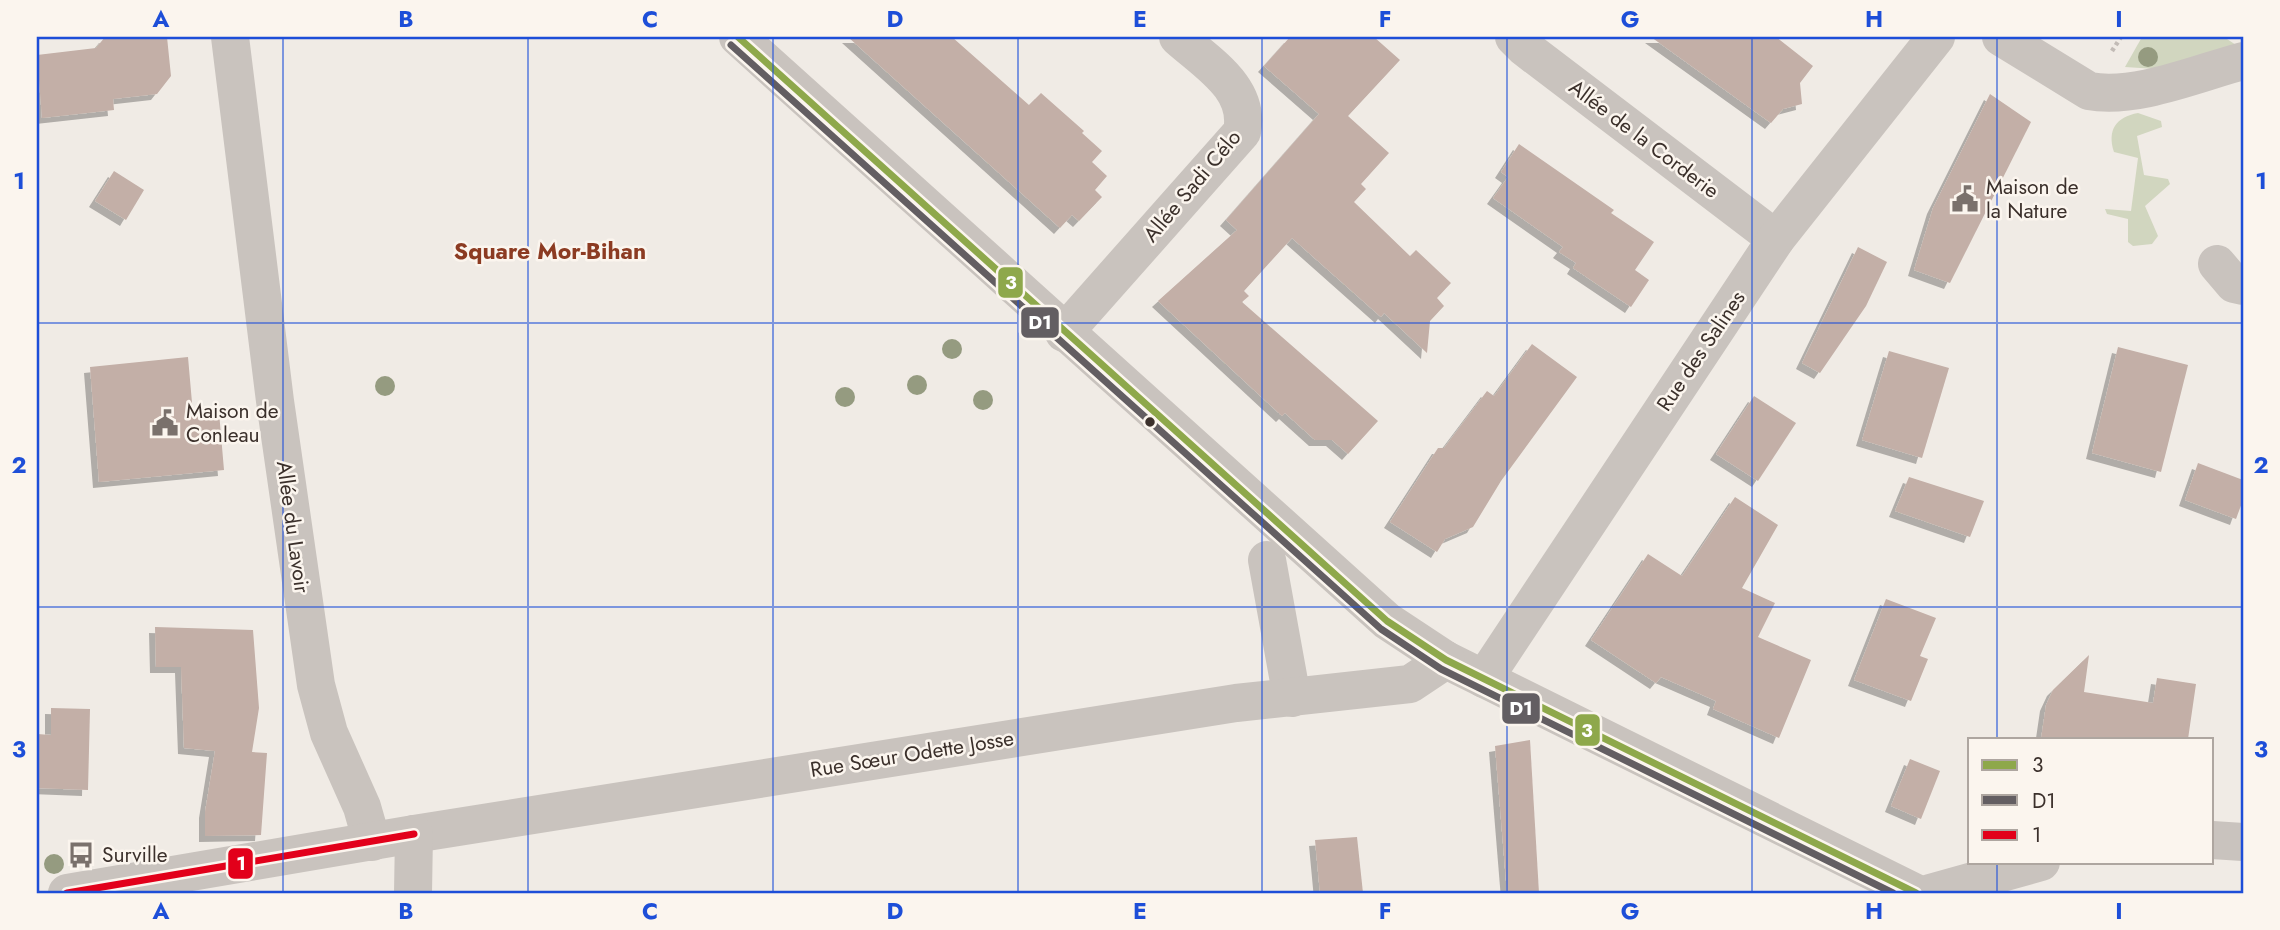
<svg xmlns="http://www.w3.org/2000/svg" width="2280" height="930" viewBox="0 0 2280 930" font-family="Jost,sans-serif">
  <style>
    .green { fill: #d1d6bf }
    .building { fill: #c3afa7; filter: url(#shadow) }
    .lines { fill: none; stroke-linecap: round; stroke-linejoin: round }
    .path { stroke: #c2bbb6; stroke-width: 4.5; stroke-dasharray: 3.5 3.5; stroke-linecap: butt }
    .minor { stroke: #c9c3be; stroke-width: 38 }
    .bus-1-casing { stroke: #fbf5ee; stroke-width: 12 }
    .bus-2-casing { stroke: #fbf5ee; stroke-width: 12 }
    .bus-3-casing { stroke: #fbf5ee; stroke-width: 12 }
    .bus-1 { stroke: #8ea84b; stroke-width: 7 }
    .bus-2 { stroke: #635e62; stroke-width: 7 }
    .bus-3 { stroke: #e2001a; stroke-width: 7 }
    .tree { fill: #959b80 }
    .grid { fill: none; stroke: #1d4ed8; stroke-width: 2; stroke-opacity: 0.55 }
    .bus-dot { fill: #3b302b; stroke: #fbf5ee; stroke-width: 2.5 }
    .labels { text-anchor: middle; stroke-width: 5; stroke-linejoin: round; paint-order: stroke }
    .street-label { font-size: 21px; fill: #3b302b; stroke: #fbf5ee }
    .poi-label { font-size: 21px; fill: #3b302b; stroke: #fbf5ee; text-anchor: start }
    .neighbourhood-label { font-size: 23px; font-weight: bold; fill: #8c3b22; stroke: #fbf5ee }
    .line-badge { stroke: #fbf5ee; stroke-width: 2.5 }
    .badge-label { font-size: 19px; text-anchor: middle; font-weight: bold; fill: #fff }
    .neatline { fill: none; stroke: #1d4ed8; stroke-width: 2.5 }
    .grid-label { font-size: 23px; text-anchor: middle; font-weight: bold; fill: #1d4ed8 }
  </style>
  <defs>
    <filter id="shadow"><feDropShadow dx="-6" dy="6" stdDeviation="0" flood-color="#0004"/></filter>
  </defs>
  <rect width="100%" height="100%" fill="#f0ebe5"/>
  <g class="green">
    <path d="M2142 37H2224L2236 45 2156 69 2125 67Z"/>
    <path d="M2138 113 2161 121 2162 127 2137 136 2144 175 2168 179 2170 184 2145 206 2158 236 2152 244 2133 246 2128 242V219L2107 214 2105 209 2131 211 2138 158 2114 152C2107 130 2116 117 2138 113Z"/>
  </g>
  <g class="building">
    <path d="M105 37H167L171 76 157 94 113 99 114 110 42 118 37 55 96 48Z"/>
    <path d="M848 37H952L1029 105 1041 93 1084 131 1082 133 1102 151 1092 162 1107 176 1095 190 1102 197 1079 221 1072 215 1060 228Z"/>
    <path d="M1290 37H1374L1400 60 1348 116 1389 153 1361 184 1366 189 1354 202 1410 256 1416 250 1451 283 1437 298 1444 306 1430 321 1427 353 1384 313 1381 317 1292 238 1244 291 1249 296 1242 302 1378 421 1348 454 1332 440H1315L1285 413 1282 416 1158 301 1237 230 1226 220 1319 114 1264 66Z"/>
    <path d="M1651 37H1776L1813 66 1800 83 1802 104 1783 109 1771 123Z"/>
    <path d="M1990 94 2031 122 1950 283 1914 270 1933 208Z"/>
    <path d="M1519 144 1614 210 1611 213 1654 242 1635 270 1649 280 1631 307 1573 268 1576 263 1559 252 1563 247 1493 198 1508 177 1501 172Z"/>
    <path d="M114 171 144 190 126 220 95 201Z"/>
    <path d="M1858 247 1887 262 1866 306 1820 373 1802 363Z"/>
    <path d="M1532 344 1577 377 1501 481 1473 527 1445 539 1437 552 1390 522 1438 448H1444L1487 391 1494 396Z"/>
    <path d="M2118 347 2188 365 2161 472 2092 453Z"/>
    <path d="M1889 351 1949 368 1922 458 1862 440Z"/>
    <path d="M188 357 193 414 219 412 224 470 99 482 90 367Z"/>
    <path d="M1754 396 1796 423 1758 481 1716 454Z"/>
    <path d="M2198 463 2243 480V500L2236 519 2185 500Z"/>
    <path d="M1909 477 1984 501 1970 537 1895 511Z"/>
    <path d="M1735 497 1778 525 1742 588 1775 603 1758 637 1811 660 1779 738 1713 709 1716 701 1661 677 1656 683 1591 640 1648 554 1682 576Z"/>
    <path d="M1886 599 1936 618 1920 656 1928 659 1911 701 1854 680Z"/>
    <path d="M155 627 253 630 259 708 252 752 267 753 261 835 205 836V812L215 751 184 748 181 667H156Z"/>
    <path d="M2089 655 2084 692 2153 703 2157 678 2196 684 2188 739H2041L2046 705 2053 690Z"/>
    <path d="M51 708 90 709 88 790 37 788V734L51 735Z"/>
    <path d="M1530 740 1539 893H1507L1495 746Z"/>
    <path d="M1910 759 1940 771 1921 819 1891 806Z"/>
    <path d="M1357 837 1363 893H1320L1315 840Z"/>
  </g>
  <g class="lines">
    <path class="path" d="M2112 51 2121 37"/>
    <g class="minor">
      <path d="M230 37 275 401 316 685 329 733 362 807 372 842"/>
      <path d="M738 37 1387 621 1446 660 1916 893"/>
      <path d="M1514 37 1525 48 1776 239"/>
      <path d="M2001 37 2089 91C2135 100 2198 73 2243 61"/>
      <path d="M2217 264 2234 284 2243 286"/>
      <path d="M1064 333 1242 132C1251 88 1207 63 1178 37"/>
      <path d="M1267 560 1292 698"/>
      <path d="M1484 679 1776 239 1936 37"/>
      <path d="M2212 840 2243 842"/>
      <path d="M67 893 414 834 1236 703 1410 684 1446 660"/>
      <path d="M413 893 414 834"/>
      <path d="M1930 893 2041 862"/>
    </g>
    <g class="bus-1-casing">
      <path id="bus-1" d="M738 37 1387 621 1446 660 1916 893"/>
    </g>
    <g class="bus-2-casing">
      <path id="bus-2" d="M731 45 1381 629 1441 669 1893 893"/>
    </g>
    <g class="bus-3-casing">
      <path id="bus-3" d="M67 893 414 834"/>
    </g>
    <use href="#bus-1" class="bus-1"/>
    <use href="#bus-2" class="bus-2"/>
    <use href="#bus-3" class="bus-3"/>
  </g>
  <g class="tree">
    <circle cx="2148" cy="57" r="10"/>
    <circle cx="952" cy="349" r="10"/>
    <circle cx="917" cy="385" r="10"/>
    <circle cx="385" cy="386" r="10"/>
    <circle cx="845" cy="397" r="10"/>
    <circle cx="983" cy="400" r="10"/>
    <circle cx="54" cy="864" r="10"/>
  </g>
  <path class="grid" d="M283 37V893M528 37V893M773 37V893M1018 37V893M1262 37V893M1507 37V893M1752 37V893M1997 37V739M37 323H2243M37 607H2243M1997 862V893"/>
  <defs>
    <g id="civic-bare" transform="scale(2.1)"><path d="M-.6-6.5H3V-4.5H.6V-3L4-1V1h2V6H-6V1h2V-1L-.6-3ZM-1.2 2.5V6h2.4V2.5Z" fill="#7a716c" stroke="#fbf5ee" stroke-width="2.5" paint-order="stroke"/></g>
    <g id="bus-bare" transform="scale(2.1)"><path d="M-5-6H5V4H4V6H2V4H-2V6H-4V4H-5ZM-3.5-4V0h7V-4ZM-3.5 1.2v1.5H-2V1.2ZM2 1.2v1.5H3.5V1.2Z" fill="#7a716c" stroke="#fbf5ee" stroke-width="2.5" paint-order="stroke"/></g>
  </defs>
  <g fill-rule="evenodd">
    <use href="#civic-bare" x="1965" y="199"/>
    <use href="#civic-bare" x="165" y="423"/>
    <use href="#bus-bare" x="81" y="855"/>
  </g>
  <circle class="bus-dot" cx="1150" cy="422" r="6"/>
  <g class="labels">
    <g class="street-label">
      <text transform="translate(1644 139) rotate(37)" y="7">Allée de la Corderie</text>
      <text transform="translate(1192 186) rotate(-50)" y="7">Allée Sadi Célo</text>
      <text transform="translate(1701 351) rotate(-56)" y="7">Rue des Salines</text>
      <text transform="translate(293 527) rotate(82)" y="7">Allée du Lavoir</text>
      <text transform="translate(912 754) rotate(-9)" y="7">Rue Sœur Odette Josse</text>
    </g>
    <g class="poi-label">
      <text x="1986" y="194">Maison de<tspan x="1986" dy="24">la Nature</tspan></text>
      <text x="186" y="418">Maison de<tspan x="186" dy="24">Conleau</tspan></text>
      <text x="102" y="862">Surville</text>
    </g>
    <g class="neighbourhood-label">
      <text x="550" y="259">Square Mor-Bihan</text>
    </g>
  </g>
  <g class="line-badge">
    <rect x="997" y="266" width="27" height="33" rx="7" fill="#8ea84b"/>
    <rect x="1020" y="306" width="40" height="33" rx="7" fill="#635e62"/>
    <rect x="1501" y="692" width="40" height="33" rx="7" fill="#635e62"/>
    <rect x="1574" y="713" width="27" height="34" rx="7" fill="#8ea84b"/>
    <rect x="227" y="847" width="27" height="33" rx="7" fill="#e2001a"/>
  </g>
  <g class="badge-label">
    <text x="1011" y="289">3</text>
    <text x="1040" y="329">D1</text>
    <text x="1521" y="715">D1</text>
    <text x="1587" y="737">3</text>
    <text x="241" y="870">1</text>
  </g>
  <rect width="2280" height="930" fill="none" stroke="#fbf5ee" stroke-width="77"/>
  <rect x="1968" y="738" width="245" height="126" fill="#fbf5ee" stroke="#aea6a0" stroke-width="2"/>
  <rect x="1982" y="760" width="35" height="10" fill="#8ea84b" stroke="#aea6a0" stroke-width="2"/>
  <text x="2032" y="772" font-size="21" fill="#3b302b">3</text>
  <rect x="1982" y="795" width="35" height="10" fill="#635e62" stroke="#aea6a0" stroke-width="2"/>
  <text x="2032" y="808" font-size="21" fill="#3b302b">D1</text>
  <rect x="1982" y="830" width="35" height="10" fill="#e2001a" stroke="#aea6a0" stroke-width="2"/>
  <text x="2032" y="842" font-size="21" fill="#3b302b">1</text>
  <rect x="38" y="38" width="2204" height="854" class="neatline"/>
  <g class="grid-label">
    <text x="161" y="27">A</text>
    <text x="406" y="27">B</text>
    <text x="650" y="27">C</text>
    <text x="895" y="27">D</text>
    <text x="1140" y="27">E</text>
    <text x="1385" y="27">F</text>
    <text x="1630" y="27">G</text>
    <text x="1874" y="27">H</text>
    <text x="2119" y="27">I</text>
    <text x="19" y="189">1</text>
    <text x="2261" y="189">1</text>
    <text x="19" y="473">2</text>
    <text x="2261" y="473">2</text>
    <text x="19" y="757">3</text>
    <text x="2261" y="757">3</text>
    <text x="161" y="919">A</text>
    <text x="406" y="919">B</text>
    <text x="650" y="919">C</text>
    <text x="895" y="919">D</text>
    <text x="1140" y="919">E</text>
    <text x="1385" y="919">F</text>
    <text x="1630" y="919">G</text>
    <text x="1874" y="919">H</text>
    <text x="2119" y="919">I</text>
  </g>
</svg>
